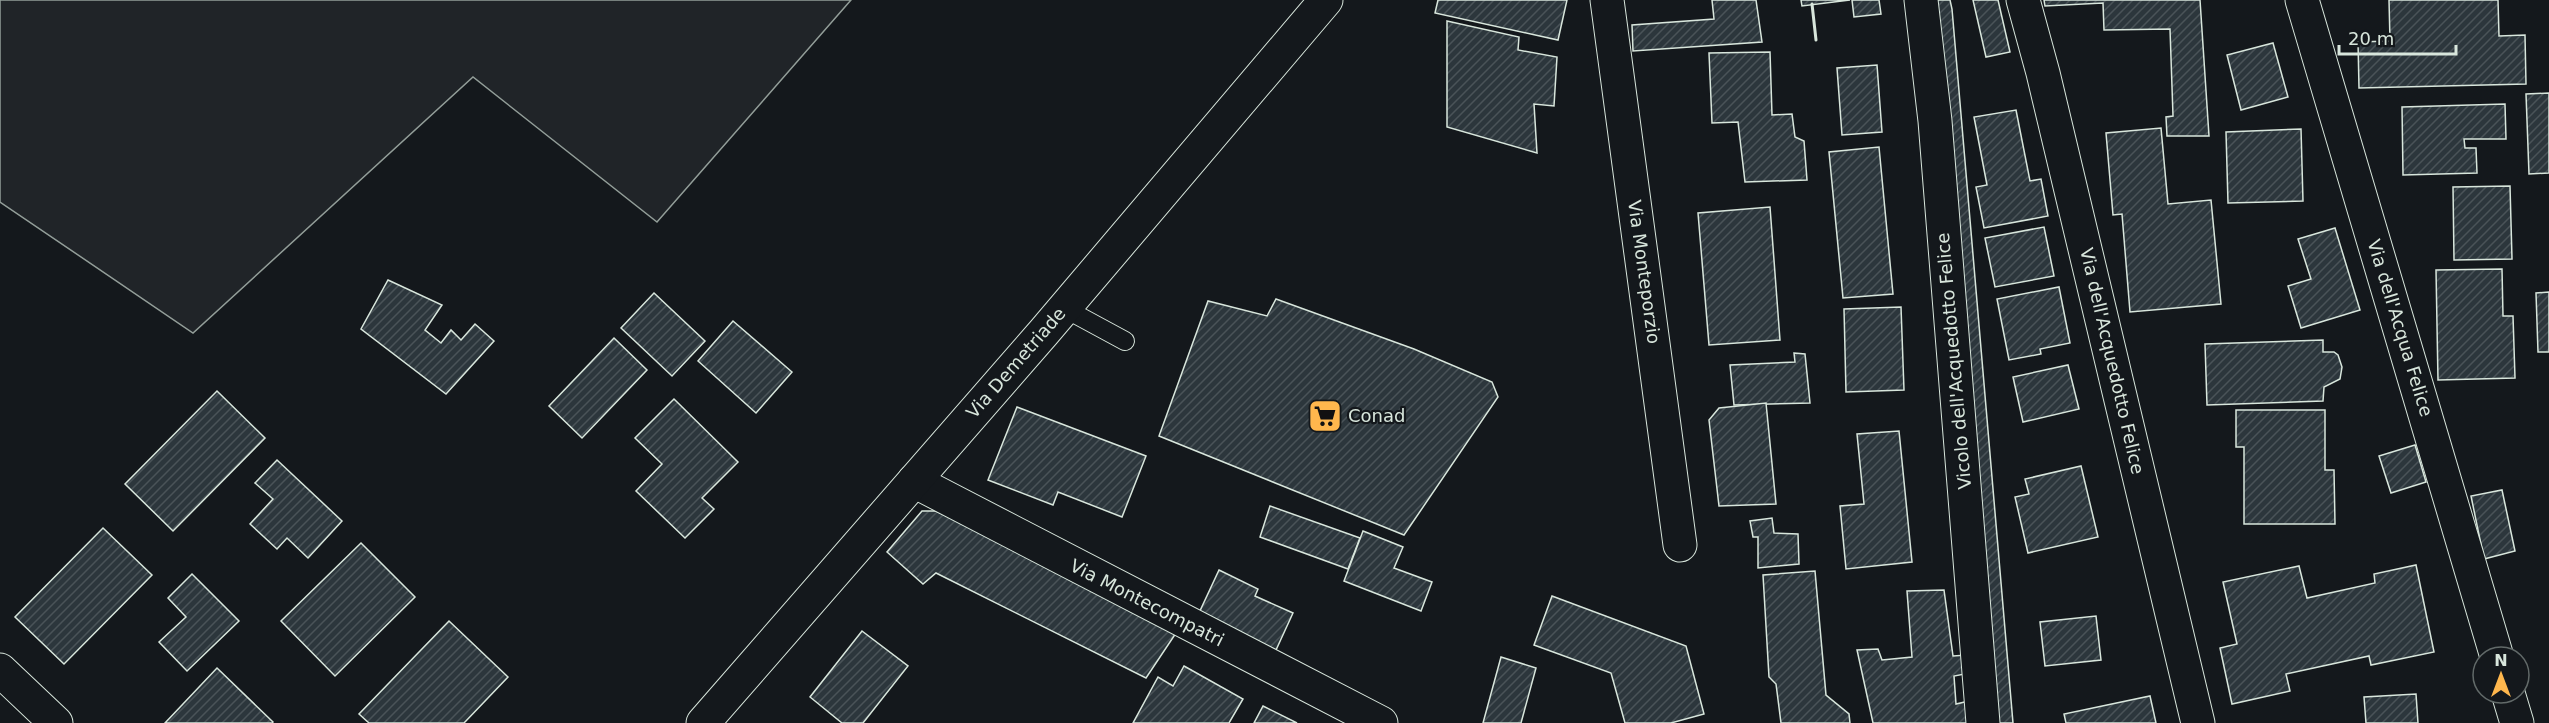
<svg xmlns="http://www.w3.org/2000/svg" width="2549" height="723" viewBox="0 0 2549 723" font-family="'DejaVu Sans',sans-serif">
  <style>
    .green { fill: #202428; stroke: #939e99; stroke-width: 1.5 }
    .building { fill: url(#building-hatch); stroke: #d8e6dc; stroke-width: 1.5 }
    .lines { fill: none; stroke-linecap: round; stroke-linejoin: round }
    .lane-casing { stroke: #d8e6dc; stroke-width: 20 }
    .street-casing { stroke: #d8e6dc; stroke-width: 35 }
    .secondary-casing { stroke: #d8e6dc; stroke-width: 35 }
    .lane { stroke: #14181c; stroke-width: 18 }
    .street { stroke: #14181c; stroke-width: 33 }
    .secondary { stroke: #14181c; stroke-width: 33 }
    .wall { stroke: #d8e6dc; stroke-width: 3 }
    .labels { text-anchor: middle; stroke-width: 4.5; stroke-linejoin: round; paint-order: stroke }
    .street-label { font-size: 18px; fill: #d8e6dc; stroke: #14181c }
    .poi-label { font-size: 18px; fill: #d8e6dc; stroke: #14181c; text-anchor: start }
  </style>
  <defs>
    <pattern id="building-hatch" width="6" height="6" patternUnits="userSpaceOnUse" patternTransform="scale(1.5)"><rect width="6" height="6" fill="#2c363c"/><path d="M-1 1l2-2M0 6l6-6M5 7l2-2" fill="none" stroke="#4a5358"/></pattern>
  </defs>
  <rect width="100%" height="100%" fill="#14181c"/>
  <path class="green" d="M0 0H851L657 222 473 77 193 333 0 202Z"/>
  <g class="building">
    <path d="M1438 0H1567L1558 40 1435 13Z"/>
    <path d="M1712 0H1756L1762 42 1633 51 1632 25 1714 19Z"/>
    <path d="M1801 0H1850L1802 6Z"/>
    <path d="M1852 0H1879L1881 14 1854 17Z"/>
    <path d="M1935 0H1950L1952 9 2013 723H1999Z"/>
    <path d="M1973 0H1998L2010 52 1986 57Z"/>
    <path d="M2044 0H2200L2209 136H2167L2166 117 2173 116 2170 29 2104 30 2103 3 2045 6Z"/>
    <path d="M2389 0H2498L2499 36 2525 35 2526 84 2359 88 2358 42 2390 41Z"/>
    <path d="M1447 21 1519 37 1518 50 1557 57 1554 106 1534 104 1537 153 1447 127Z"/>
    <path d="M2273 43 2288 97 2241 110 2227 55Z"/>
    <path d="M1770 52 1772 115 1792 114 1795 137 1804 141 1807 180 1745 182 1738 122 1712 123 1709 53Z"/>
    <path d="M1877 65 1882 132 1842 135 1837 68Z"/>
    <path d="M2549 93V173L2529 174 2526 94Z"/>
    <path d="M2505 104 2506 139H2464L2465 148H2476L2477 173 2403 175 2402 107Z"/>
    <path d="M2016 110 2030 181 2041 179 2048 216 1984 228 1976 187 1987 185 1974 117Z"/>
    <path d="M2161 128 2168 204 2211 200 2221 304 2130 312 2122 214 2113 215 2106 133Z"/>
    <path d="M2301 129 2303 201 2228 203 2226 132Z"/>
    <path d="M1879 147 1893 294 1843 298 1829 152Z"/>
    <path d="M2510 186 2512 259 2454 260 2453 187Z"/>
    <path d="M1770 207 1780 340 1709 345 1698 213Z"/>
    <path d="M2044 227 2054 276 1995 287 1985 238Z"/>
    <path d="M2335 228 2360 310 2301 328 2288 286 2311 279 2298 239Z"/>
    <path d="M2502 269 2503 316H2513L2515 378 2438 380 2436 270Z"/>
    <path d="M388 280 442 305 425 330 441 343 451 330 461 340 475 324 494 341 446 394 361 329Z"/>
    <path d="M2059 287 2070 343 2040 349 2041 354 2009 360 1997 299Z"/>
    <path d="M2549 292V352H2538L2536 293Z"/>
    <path d="M654 293 705 341 672 376 621 328Z"/>
    <path d="M1276 299 1414 349 1492 382 1498 397 1404 535 1159 436 1208 301 1267 316Z"/>
    <path d="M1901 307 1904 390 1846 392 1844 309Z"/>
    <path d="M733 321 792 372 756 413 698 361Z"/>
    <path d="M614 338 647 370 582 438 549 406Z"/>
    <path d="M2323 340V352H2334L2338 355 2342 367 2340 379 2324 387 2323 401 2207 405 2205 344Z"/>
    <path d="M1794 353 1805 354 1810 403 1734 405 1730 365 1795 362Z"/>
    <path d="M2068 365 2079 409 2023 422 2013 377Z"/>
    <path d="M217 391 265 438 173 531 125 484Z"/>
    <path d="M674 399 738 462 702 498 714 509 685 538 636 491 662 464 635 438Z"/>
    <path d="M1766 403 1776 504 1719 506 1709 420 1719 408Z"/>
    <path d="M1017 407 1146 456 1122 517 1058 492 1053 505 988 480Z"/>
    <path d="M2236 410H2325V470H2334L2335 524H2244V447H2236Z"/>
    <path d="M1899 431 1912 562 1846 569 1840 506 1864 504 1857 434Z"/>
    <path d="M2415 445 2426 482 2391 493 2379 456Z"/>
    <path d="M277 460 342 521 308 558 287 538 277 549 250 524 273 499 255 483Z"/>
    <path d="M2081 466 2098 537 2028 553 2015 497 2029 494 2025 479Z"/>
    <path d="M2502 490 2515 551 2484 559 2471 496Z"/>
    <path d="M1270 506 1360 538 1348 569 1260 537Z"/>
    <path d="M922 511H936L1180 627 1146 678 936 573 923 584 887 552Z"/>
    <path d="M1772 518 1774 533 1798 534 1799 564 1758 568V537H1753L1750 521Z"/>
    <path d="M103 528 152 575 64 664 15 617Z"/>
    <path d="M1363 531 1403 547 1394 568 1432 582 1421 611 1344 581Z"/>
    <path d="M361 543 415 597 335 676 281 621Z"/>
    <path d="M2416 565 2434 652 2371 665 2369 656 2286 674 2290 691 2232 704 2220 648 2237 644 2223 582 2299 566 2307 598 2375 583 2374 574Z"/>
    <path d="M1219 570 1258 589 1255 596 1293 613 1276 650 1199 613Z"/>
    <path d="M1815 571 1826 695 1849 714 1850 723H1781L1776 684 1769 677 1763 575Z"/>
    <path d="M192 574 239 621 187 671 159 642 186 617 168 598Z"/>
    <path d="M1944 590 1953 656 1967 655 1970 673 1954 676 1956 704 1969 701 1970 723H1873L1857 650 1878 649 1882 660 1912 657 1907 591Z"/>
    <path d="M1552 596 1686 646 1704 714 1671 723H1625L1611 673 1534 645Z"/>
    <path d="M2096 616 2101 660 2045 666 2040 622Z"/>
    <path d="M449 621 508 677 464 723H369L359 714Z"/>
    <path d="M862 631 908 666 863 723H842L810 697Z"/>
    <path d="M1501 657 1536 668 1521 723H1483Z"/>
    <path d="M1184 666 1243 699 1229 723H1133L1158 677 1173 686Z"/>
    <path d="M217 668 273 722 272 723H165Z"/>
    <path d="M2416 694 2418 723H2366L2364 697Z"/>
    <path d="M2150 696 2156 723H2066L2064 714Z"/>
    <path d="M1263 706 1297 723H1254Z"/>
  </g>
  <g class="lines">
    <g class="lane-casing">
      <path id="lane" d="M1064 308 1125 341"/>
    </g>
    <g class="street-casing">
      <g id="street">
        <path d="M1607 0 1680 545"/>
        <path d="M1921 0 1935 121 1983 723"/>
        <path d="M2023 0 2043 73 2198 723"/>
        <path d="M2302 0 2497 657"/>
        <path d="M914 481 1381 723"/>
        <path d="M0 670 56 723"/>
        <path d="M2508 693 2517 723"/>
      </g>
    </g>
    <g class="secondary-casing">
      <path id="secondary" d="M703 723 1044 332 1326 0"/>
    </g>
    <use href="#lane" class="lane"/>
    <use href="#street" class="street"/>
    <use href="#secondary" class="secondary"/>
    <path class="wall" d="M1812 4 1816 40"/>
  </g>
  <defs>
    <g id="supermarket-square" transform="scale(1.725)"><rect x="-9" y="-9" width="18" height="18" rx="4" fill="#ffb74d" stroke="#14181c"/><path d="M-6-5.5h2.5l.6 2H6L4.5 2H-2.5L-4.4-4H-6ZM-1.5 3.2a1.3 1.3 0 1 0 .1 0ZM3 3.2a1.3 1.3 0 1 0 .1 0Z" fill="#111"/></g>
  </defs>
  <g fill-rule="evenodd">
    <use href="#supermarket-square" x="1325" y="416"/>
  </g>
  <g class="labels">
    <g class="street-label">
      <text transform="translate(1644 272) rotate(82)" y="6">Via Monteporzio</text>
      <text transform="translate(2400 328) rotate(73)" y="6">Via dell'Acqua Felice</text>
      <text transform="translate(1954 361) rotate(-95)" y="6">Vicolo dell'Acquedotto Felice</text>
      <text transform="translate(2112 361) rotate(77)" y="6">Via dell'Acquedotto Felice</text>
      <text transform="translate(1016 363) rotate(-49)" y="6">Via Demetriade</text>
      <text transform="translate(1147 603) rotate(27)" y="6">Via Montecompatri</text>
    </g>
    <g class="poi-label">
      <text x="1348" y="422">Conad</text>
    </g>
  </g>
  <g transform="translate(2501 675)"><circle r="28" fill="#14181c" stroke="#626a69" stroke-width="1.5"/>
  <path d="M0-4.5L10 22L0 15L-10 22Z" fill="#ffb74d"/>
  <text y="-9" font-size="16" font-weight="bold" text-anchor="middle" fill="#d8e6dc">N</text>
  </g>
  <path d="M2339 45v9h117v-9" fill="none" stroke="#d8e6dc" stroke-width="3"/>
  <text x="2348" y="45" font-size="18" fill="#d8e6dc" stroke="#14181c" stroke-width="4.5" paint-order="stroke">20 m</text>
</svg>
